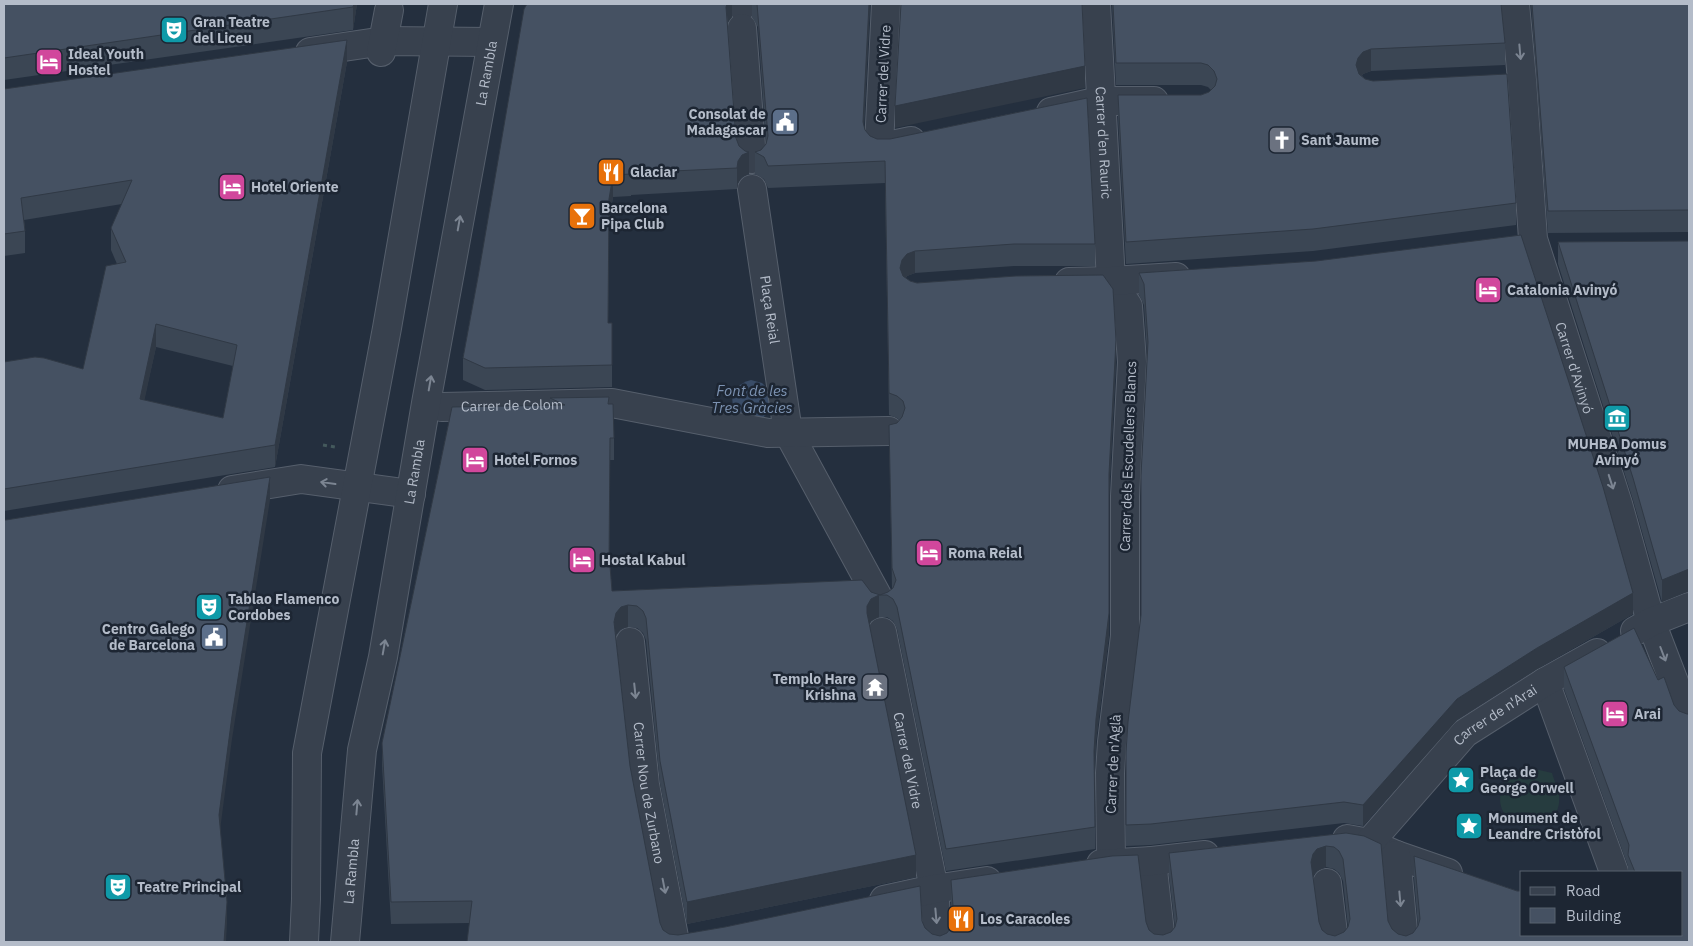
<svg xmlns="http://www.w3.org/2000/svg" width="1693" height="946" viewBox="0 0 1693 946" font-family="'IBM Plex Sans',sans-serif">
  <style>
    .green { fill: #263c3f }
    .water { fill: #394c67 }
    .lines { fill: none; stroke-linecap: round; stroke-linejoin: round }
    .minor-casing { stroke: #565f6c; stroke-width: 30 }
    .path { stroke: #44595c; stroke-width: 3; stroke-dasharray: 4 4; stroke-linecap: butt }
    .minor { stroke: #38414e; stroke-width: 28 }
    .wall { fill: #3b4654; fill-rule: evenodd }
    .shaded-wall { fill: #303945 }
    .building { fill: #455162; stroke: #303945; fill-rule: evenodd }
    .oneway { stroke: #7c8592 }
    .labels { text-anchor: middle; stroke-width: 5; stroke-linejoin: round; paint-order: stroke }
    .poi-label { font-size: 14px; font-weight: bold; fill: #b4bcc9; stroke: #1d2633; text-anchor: start }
    .street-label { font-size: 14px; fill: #b4bcc9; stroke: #1d2633 }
    .water-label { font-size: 15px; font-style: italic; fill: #7c92b1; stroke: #1d2633 }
  </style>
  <rect width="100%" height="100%" fill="#242f3e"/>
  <path class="green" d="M1525 769H1535L1552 773C1554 780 1558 788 1559 795 1564 839 1491 835 1501 791 1504 778 1513 772 1525 769Z"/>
  <path class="water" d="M751 380 762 383 770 391C771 421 765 420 739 415 726 401 733 384 751 380Z"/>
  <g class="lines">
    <g class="minor-casing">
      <g id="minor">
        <path d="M886 4 879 145 887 146 911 141"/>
        <path id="s1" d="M1096 4 1111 281"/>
        <path id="s2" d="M1515 4 1522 80 1533 239 1618 504 1651 622 1689 721"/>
        <path d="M742 6V4"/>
        <path d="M742 28 752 159"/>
        <path d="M310 52 384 41 491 42"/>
        <path d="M381 52 389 10"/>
        <path d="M1051 112 1100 101H1154"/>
        <path id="s3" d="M752 189 788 432 880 601"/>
        <path d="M1111 281 1128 306 1132 362 1125 496V636L1112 742 1110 773 1111 862"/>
        <path d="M1069 282 1111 281 1176 277"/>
        <path id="s4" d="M442 407 612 403 768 433 889 431"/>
        <path d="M232 490 301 479 411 494"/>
        <path d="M1635 631 1651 622 1689 607"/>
        <path id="s5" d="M882 632 934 889 938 942"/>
        <path id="s6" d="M630 642 645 785 675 942"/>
        <path d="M1545 682 1614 872"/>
        <path d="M1347 839 1369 843 1396 855 1448 873"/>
        <path id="s7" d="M1369 843 1465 733 1545 682 1597 653"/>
        <path d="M1396 855 1404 942"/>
        <path d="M1152 861 1161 942"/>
        <path d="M1101 864 1152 861 1205 855"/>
        <path d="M1327 883 1334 942"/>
        <path d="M884 900 934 889 987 881"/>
        <path d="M304 942 306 899 307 753 387 328 443 4"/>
        <path id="s8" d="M345 942 362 750 383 657 426 403 499 4"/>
      </g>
    </g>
    <path class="path" d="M323 445 335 447"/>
    <use href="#minor" class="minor"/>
  </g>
  <g class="wall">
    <path d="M4 4H357L353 30 4 80Z"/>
    <path d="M732 4V17L728 22 736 138 749 174 742 177 738 183 737 189 631 195V196L613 197 609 221 608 323H612V387L485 390 463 380V358L478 277Z"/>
    <path d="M752 4H870L864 126 865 130 870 136 877 139H890L1087 98 1095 244V266H1014L915 273 907 276 906 278 910 281 917 283 1016 276 1103 275 1113 289 1116 340V362L1109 496V635L1096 741 1095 770V849L946 871 897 629 893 621 887 617H879L871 621 869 624 916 855V877L687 924 660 783 646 640 643 633 637 628 628 627 621 629 616 636 630 766 660 923 663 930 669 934 678 935 725 927 920 886 922 921 925 928 932 934 940 936 947 933 952 926 951 902V880L1112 856 1138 855 1146 922 1149 930 1154 934 1163 935 1171 932 1175 927 1169 875V853L1346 833 1364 836 1381 844 1388 921 1392 929 1398 934 1406 936 1413 933 1418 926 1414 878V856L1517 891H1522V935H1682V872H1628V866L1564 689V667L1634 628 1658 680 1664 677 1674 705 1679 711 1687 714H1689V942H467L470 923 391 924 382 765V743L452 407 550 405V398L609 397V404H613L614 438V460H610L609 566H610L612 591 862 580 871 592 880 595 888 592 892 589 889 425 897 423 899 420 897 418 889 415 885 183 768 188 764 179 755 174V152L761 150 766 144V142L758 27 752 17ZM1326 867 1334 869 1339 873 1343 881 1348 927 1344 932 1335 936 1327 934 1322 930 1319 922 1313 876 1317 871Z"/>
    <path d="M1112 4H1501L1505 43V65L1371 71 1363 74 1362 76 1516 203V225L1313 251 1126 264 1118 117V95H1201L1209 92 1211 90 1208 87 1201 85H1116Z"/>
    <path d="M1531 4H1689V232L1548 233Z"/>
    <path d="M347 62 275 467 4 511V362L83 369 117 264 111 250V228L122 204 24 220 25 231V253L4 256V89ZM156 347 233 366 223 418 144 400Z"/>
    <path d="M1689 241V591L1662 602 1633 500 1558 264V242Z"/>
    <path d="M1139 273 1633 614 1537 669 1457 720 1363 826 1344 823 1151 845 1126 846V752L1141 615 1147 354 1144 305 1139 295Z"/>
  </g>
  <g class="shaded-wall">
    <path d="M354 4H357L353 30V7Z"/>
    <path d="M727 4H732V17L728 22 726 7Z"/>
    <path d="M869 4H870L863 144V122Z"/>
    <path d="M347 40V62L275 467V445Z"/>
    <path d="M1371 49V71L1363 74 1358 80 1356 65 1358 58 1363 52Z"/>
    <path d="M1085 66V88L895 128V106Z"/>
    <path d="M749 152V174L742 177 738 183 737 189V168L738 161 742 155Z"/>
    <path d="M613 175V197L609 221V199Z"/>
    <path d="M915 251V273L907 276 902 282 900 268 902 260 907 254Z"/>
    <path d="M156 324V347L140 421V399Z"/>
    <path d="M1116 340V362L1109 496V474Z"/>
    <path d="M270 477V500L232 739 219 838V815L232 716Z"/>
    <path d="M1689 569V591L1662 602V580Z"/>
    <path d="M1633 593V614L1537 669 1457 720 1363 826V805L1457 699 1537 648Z"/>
    <path d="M879 595V617L871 621 867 628V606L871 599Z"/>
    <path d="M628 605V627L621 629 616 635 614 622 616 613 621 607Z"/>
    <path d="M1109 613V635L1096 741 1094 773V751L1096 719Z"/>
    <path d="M1326 846V867L1317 871 1313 876 1311 862 1313 854 1317 849Z"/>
    <path d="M916 855V877L687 924V902Z"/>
    <path d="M227 902V924L226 942H224Z"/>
  </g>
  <g class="building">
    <path d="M4 4H354L353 7 4 58Z"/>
    <path d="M527 4H727L726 7 736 138 739 146 745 151 749 152 742 155 738 161 737 168 631 173V174L613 175 609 199 608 323H612V365L485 368 463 358 478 277 524 9Z"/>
    <path d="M757 4H869L863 122 865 130 870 136 877 139H890L1087 98 1095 244H1014L915 251 907 254 902 260 900 268 903 276 910 281 917 283 1016 276 1103 275 1113 289 1116 340 1109 474V613L1096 719 1094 751 1095 827 946 849 897 607 893 599 887 595H879L871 599 867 606V613L916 855 687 902 660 761 646 618 643 611 637 606 628 605 621 607 616 613 614 622 630 766 660 923 663 930 669 934 678 935 725 927 920 886 922 921 925 928 932 934 940 936 947 933 952 926 954 919 951 880 1112 856 1138 855 1146 922 1149 930 1154 934 1163 935 1171 932 1175 927 1177 919 1169 853 1346 833 1364 836 1381 844 1388 921 1392 929 1398 934 1406 936 1413 933 1418 926 1420 919 1414 856 1517 891H1522V935H1682V872H1635L1628 855 1629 845 1564 667 1634 628 1658 680 1664 677 1674 705 1679 711 1687 714H1689V942H467L472 901 391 902 382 743 452 407 565 405 550 398 609 397 608 404H613L614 438H610L609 566H610L612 591 862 580 871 592 880 595 888 592 893 588 896 580 892 568 889 425 897 423 902 417 905 408 903 401 897 396 889 393 885 161 768 166 764 157 755 152 761 150 766 144 768 136ZM1326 846 1334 847 1339 851 1343 859 1350 919 1348 927 1344 932 1335 936 1327 934 1322 930 1319 922 1311 862 1313 854 1317 849Z"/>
    <path d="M901 4H1082L1085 66 895 106Z"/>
    <path d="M1113 4H1501L1505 43 1371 49 1363 52 1358 58 1356 65 1359 74 1365 79 1373 81 1507 74 1516 203 1313 229 1126 242 1118 95H1201L1209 92 1215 86 1217 79 1214 71 1208 65 1201 63H1116Z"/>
    <path d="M1532 4H1689V210L1548 211Z"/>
    <path d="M347 40 275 445 4 489V362L35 357 44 358 83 369 106 266 126 262 111 228 132 180 21 198 25 231 4 234V89ZM156 324 237 345 223 418 140 399Z"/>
    <path d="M1521 235 1603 487 1633 593 1537 648 1457 699 1363 805 1344 802 1151 824 1126 825V752L1128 722 1141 615V475L1148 342 1144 284 1139 273 1316 261Z"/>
    <path d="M1689 241V569L1662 580 1633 478 1558 242Z"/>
    <path d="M270 477 232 716 219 815 227 902 224 942H4V520H6Z"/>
  </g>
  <defs><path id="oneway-shaft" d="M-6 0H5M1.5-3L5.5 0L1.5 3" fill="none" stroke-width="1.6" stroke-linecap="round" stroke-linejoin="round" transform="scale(1.25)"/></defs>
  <g class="oneway">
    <use href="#oneway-shaft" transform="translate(1520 52) rotate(85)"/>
    <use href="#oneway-shaft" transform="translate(459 223) rotate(-80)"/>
    <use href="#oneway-shaft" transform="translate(430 383) rotate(-80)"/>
    <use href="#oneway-shaft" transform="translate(1611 482) rotate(72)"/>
    <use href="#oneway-shaft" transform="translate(328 483) rotate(-172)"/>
    <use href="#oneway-shaft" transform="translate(384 647) rotate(-80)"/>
    <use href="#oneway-shaft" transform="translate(1663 654) rotate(69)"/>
    <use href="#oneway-shaft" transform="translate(635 691) rotate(84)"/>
    <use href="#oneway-shaft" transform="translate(357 807) rotate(-85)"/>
    <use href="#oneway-shaft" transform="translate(664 886) rotate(79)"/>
    <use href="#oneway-shaft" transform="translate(1400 899) rotate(85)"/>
    <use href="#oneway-shaft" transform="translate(936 916) rotate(85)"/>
  </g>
  <defs>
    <g id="theatre-square" transform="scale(1.4375)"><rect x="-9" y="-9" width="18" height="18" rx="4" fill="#0f9aa8" stroke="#1d2633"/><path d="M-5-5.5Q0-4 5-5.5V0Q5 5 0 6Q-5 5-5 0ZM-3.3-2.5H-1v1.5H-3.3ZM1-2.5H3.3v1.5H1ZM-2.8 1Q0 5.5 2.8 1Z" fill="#fff"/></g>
    <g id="hotel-square" transform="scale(1.4375)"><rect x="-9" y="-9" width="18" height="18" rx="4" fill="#d1479c" stroke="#1d2633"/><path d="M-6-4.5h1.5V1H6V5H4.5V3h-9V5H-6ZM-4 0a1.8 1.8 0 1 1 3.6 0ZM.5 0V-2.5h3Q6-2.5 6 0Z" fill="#fff"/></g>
    <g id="civic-square" transform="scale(1.4375)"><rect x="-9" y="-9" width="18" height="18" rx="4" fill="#5c6f8a" stroke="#1d2633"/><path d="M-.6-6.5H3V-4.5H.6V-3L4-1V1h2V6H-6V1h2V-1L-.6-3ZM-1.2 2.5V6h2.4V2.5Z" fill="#fff"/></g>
    <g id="church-square" transform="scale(1.4375)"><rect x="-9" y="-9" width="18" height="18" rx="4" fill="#6b7280" stroke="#1d2633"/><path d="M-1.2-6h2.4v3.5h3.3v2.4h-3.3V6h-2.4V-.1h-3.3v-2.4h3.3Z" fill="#fff"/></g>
    <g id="restaurant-square" transform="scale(1.4375)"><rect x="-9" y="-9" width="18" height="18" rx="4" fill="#e8710a" stroke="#1d2633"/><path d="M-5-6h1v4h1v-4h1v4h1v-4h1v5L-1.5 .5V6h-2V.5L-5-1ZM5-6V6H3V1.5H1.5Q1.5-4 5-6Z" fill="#fff"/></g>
    <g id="bar-square" transform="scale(1.4375)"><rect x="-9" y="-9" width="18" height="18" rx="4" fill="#e8710a" stroke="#1d2633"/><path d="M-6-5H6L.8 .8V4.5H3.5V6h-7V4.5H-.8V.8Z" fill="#fff"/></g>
    <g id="museum-square" transform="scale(1.4375)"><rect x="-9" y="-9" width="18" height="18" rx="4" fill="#0f9aa8" stroke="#1d2633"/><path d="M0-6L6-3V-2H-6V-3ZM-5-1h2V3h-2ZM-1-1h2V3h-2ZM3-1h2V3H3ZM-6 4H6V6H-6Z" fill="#fff"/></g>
    <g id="temple-square" transform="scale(1.4375)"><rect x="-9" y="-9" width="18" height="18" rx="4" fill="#6b7280" stroke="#1d2633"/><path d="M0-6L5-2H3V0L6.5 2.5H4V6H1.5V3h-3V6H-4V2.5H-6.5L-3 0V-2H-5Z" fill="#fff"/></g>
    <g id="sight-square" transform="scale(1.4375)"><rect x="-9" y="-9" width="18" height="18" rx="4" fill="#0f9aa8" stroke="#1d2633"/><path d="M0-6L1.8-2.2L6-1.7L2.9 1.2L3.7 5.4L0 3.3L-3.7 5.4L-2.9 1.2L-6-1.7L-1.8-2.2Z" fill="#fff"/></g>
  </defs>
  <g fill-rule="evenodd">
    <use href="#theatre-square" x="174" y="30"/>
    <use href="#hotel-square" x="49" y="62"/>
    <use href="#civic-square" x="785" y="122"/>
    <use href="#church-square" x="1282" y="140"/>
    <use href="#restaurant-square" x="611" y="172"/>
    <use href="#hotel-square" x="232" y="187"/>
    <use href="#bar-square" x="582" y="216"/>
    <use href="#hotel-square" x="1488" y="290"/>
    <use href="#museum-square" x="1617" y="418"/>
    <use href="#hotel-square" x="475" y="460"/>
    <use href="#hotel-square" x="929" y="553"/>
    <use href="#hotel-square" x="582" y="560"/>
    <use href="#theatre-square" x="209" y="607"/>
    <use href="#civic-square" x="214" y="637"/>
    <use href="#temple-square" x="875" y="687"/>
    <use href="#hotel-square" x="1615" y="714"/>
    <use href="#sight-square" x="1461" y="780"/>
    <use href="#sight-square" x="1469" y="826"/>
    <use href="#theatre-square" x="118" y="887"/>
    <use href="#restaurant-square" x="961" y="919"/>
  </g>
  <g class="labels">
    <g class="poi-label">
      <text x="193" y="27">Gran Teatre<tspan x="193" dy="16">del Liceu</tspan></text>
      <text x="68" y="59">Ideal Youth<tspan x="68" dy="16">Hostel</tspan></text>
      <text x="766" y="119" text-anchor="end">Consolat de<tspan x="766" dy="16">Madagascar</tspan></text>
      <text x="1301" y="145">Sant Jaume</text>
      <text x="630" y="177">Glaciar</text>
      <text x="251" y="192">Hotel Oriente</text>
      <text x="601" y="213">Barcelona<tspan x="601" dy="16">Pipa Club</tspan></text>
      <text x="1507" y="295">Catalonia Avinyó</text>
      <text x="1617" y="449" text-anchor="middle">MUHBA Domus<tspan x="1617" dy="16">Avinyó</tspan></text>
      <text x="494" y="465">Hotel Fornos</text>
      <text x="948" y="558">Roma Reial</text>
      <text x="601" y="565">Hostal Kabul</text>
      <text x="228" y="604">Tablao Flamenco<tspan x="228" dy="16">Cordobes</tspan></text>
      <text x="195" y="634" text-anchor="end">Centro Galego<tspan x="195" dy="16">de Barcelona</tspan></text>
      <text x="856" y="684" text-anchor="end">Templo Hare<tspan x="856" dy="16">Krishna</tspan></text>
      <text x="1634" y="719">Arai</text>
      <text x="1480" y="777">Plaça de<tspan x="1480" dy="16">George Orwell</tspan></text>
      <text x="1488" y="823">Monument de<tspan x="1488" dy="16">Leandre Cristòfol</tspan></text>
      <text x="137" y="892">Teatre Principal</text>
      <text x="980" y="924">Los Caracoles</text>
    </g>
    <g class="street-label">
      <text dy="5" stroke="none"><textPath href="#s8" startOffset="881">La Rambla</textPath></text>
      <text transform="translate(883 74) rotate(-87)" y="5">Carrer del Vidre</text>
      <text dy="5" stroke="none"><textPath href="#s1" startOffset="139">Carrer d'en Rauric</textPath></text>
      <text dy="5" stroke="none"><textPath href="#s3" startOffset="122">Plaça Reial</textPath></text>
      <text dy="5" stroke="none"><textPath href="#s2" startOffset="371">Carrer d'Avinyó</textPath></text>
      <text dy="5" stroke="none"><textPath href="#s4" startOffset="70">Carrer de Colom</textPath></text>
      <text transform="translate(1128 456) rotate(-88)" y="5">Carrer dels Escudellers Blancs</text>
      <text dy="5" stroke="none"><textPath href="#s8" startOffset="476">La Rambla</textPath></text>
      <text dy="5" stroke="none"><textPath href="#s7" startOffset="181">Carrer de n'Arai</textPath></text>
      <text dy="5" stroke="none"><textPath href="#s5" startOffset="131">Carrer del Vidre</textPath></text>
      <text transform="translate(1113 764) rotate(-87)" y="5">Carrer de n'Aglà</text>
      <text dy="5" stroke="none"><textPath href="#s6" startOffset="152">Carrer Nou de Zurbano</textPath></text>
      <text dy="5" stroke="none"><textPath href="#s8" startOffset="71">La Rambla</textPath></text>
    </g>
    <g class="water-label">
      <text x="752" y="396">Font de les<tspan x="752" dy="17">Tres Gràcies</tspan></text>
    </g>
  </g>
  <rect width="1693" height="946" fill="none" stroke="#b4bcc9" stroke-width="10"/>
  <rect x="1520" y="871" width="162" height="65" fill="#1d2633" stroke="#59626f"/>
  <rect x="1530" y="887" width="25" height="8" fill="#38414e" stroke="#59626f"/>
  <text x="1566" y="896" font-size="15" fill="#b4bcc9">Road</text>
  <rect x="1530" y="908" width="25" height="15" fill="#455162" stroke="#59626f"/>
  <text x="1566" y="921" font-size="15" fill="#b4bcc9">Building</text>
</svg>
